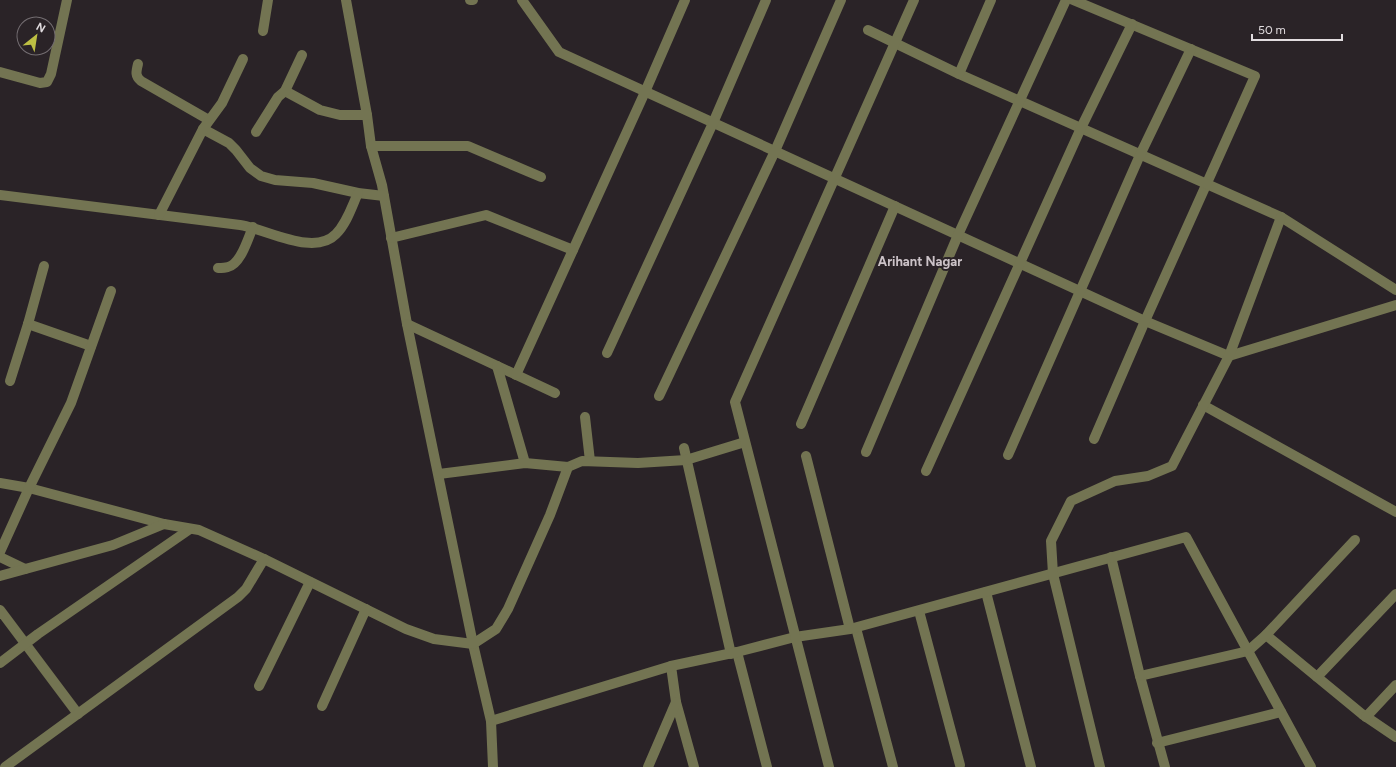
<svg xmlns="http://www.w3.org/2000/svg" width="1396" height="767" viewBox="0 0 1396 767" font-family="Figtree,sans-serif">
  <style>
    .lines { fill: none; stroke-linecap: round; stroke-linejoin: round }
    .minor { stroke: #737452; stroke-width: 10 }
    .labels { text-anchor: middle; stroke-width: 4; stroke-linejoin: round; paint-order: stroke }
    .neighbourhood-label { font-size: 13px; font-weight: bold; fill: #cbc2c7; stroke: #2a2327 }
  </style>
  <rect width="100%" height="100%" fill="#2a2327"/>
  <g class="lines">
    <g class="minor">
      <path d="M346 0 367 115 371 146 382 185 407 324 473 644 491 721 493 767"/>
      <path d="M470 0H473"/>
      <path d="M522 0 559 52 1145 321 1229 356 1396 305"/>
      <path d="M1073 0 1255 76 1145 321 1094 439"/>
      <path d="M868 30 959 74 1281 217 1396 290"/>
      <path d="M263 31 268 0"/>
      <path d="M138 64C136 72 135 76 141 81L209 120"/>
      <path d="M0 72 40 83 47 82 51 74 67 0"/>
      <path d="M959 74 991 0"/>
      <path d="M285 91 320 110 340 115H367"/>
      <path d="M203 129 229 143 236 150 250 168 261 176 275 180 313 183 358 193 384 196"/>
      <path d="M256 132 278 97 285 91 302 55"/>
      <path d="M371 146H468L541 177"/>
      <path d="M0 195 240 225C267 229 314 257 336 234 347 223 352 206 358 193"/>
      <path d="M159 215 203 129 222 103 243 59"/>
      <path d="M391 238 486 215 573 250"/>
      <path d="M218 268C221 268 225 268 228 267 241 264 248 238 253 227"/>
      <path d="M28 324 91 346"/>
      <path d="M407 324 555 393"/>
      <path d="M607 353 713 123 766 0"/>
      <path d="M497 366 525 463"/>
      <path d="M516 375 645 92 685 0"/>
      <path d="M10 381 28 324 44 266"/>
      <path d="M659 396 775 151 841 0"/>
      <path d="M1203 405 1396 512"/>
      <path d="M585 417 590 461"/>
      <path d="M801 424 895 206"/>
      <path d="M684 448 731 654"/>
      <path d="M866 452 958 235 1066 0"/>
      <path d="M1008 455 1140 155 1191 49"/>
      <path d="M806 456 850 629"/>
      <path d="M926 471 1081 128 1132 24"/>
      <path d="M439 474 525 463 568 467 582 461 638 463 686 460 745 442"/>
      <path d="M0 483 29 488 164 524 199 530 264 559 406 629 434 639 473 644 496 629 508 609 550 515 568 467"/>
      <path d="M0 552 29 488 71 403 111 291"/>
      <path d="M0 557 25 569"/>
      <path d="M1111 557 1140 676 1165 767"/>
      <path d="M0 576 113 545 164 524"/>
      <path d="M986 592 1031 767"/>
      <path d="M0 610 78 714"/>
      <path d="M919 611 960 765"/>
      <path d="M856 628 893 767"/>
      <path d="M1266 635 1362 714 1396 737"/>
      <path d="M737 652 767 767"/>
      <path d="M0 663 38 634 190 529"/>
      <path d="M671 666 676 702 694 767"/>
      <path d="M1140 676 1248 651 1266 635 1355 540"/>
      <path d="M1317 677 1396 594"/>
      <path d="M259 686 310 582"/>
      <path d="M322 706 366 609"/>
      <path d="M1366 717 1396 685"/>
      <path d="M491 721 671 666 737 652 795 637 850 629 1186 537 1311 767"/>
      <path d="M1157 743 1281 712"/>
      <path d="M5 767 238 597 246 589 264 559"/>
      <path d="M648 767 676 702"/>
      <path d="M829 767 735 402 914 0"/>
      <path d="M1100 767 1053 574 1051 541 1071 501 1115 481 1148 476 1172 466 1229 356 1281 217"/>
    </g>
  </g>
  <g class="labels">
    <g class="neighbourhood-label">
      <text x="920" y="266">Arihant Nagar</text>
    </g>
  </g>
  <g transform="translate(36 36) rotate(30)"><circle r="19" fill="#2a2327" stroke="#736d71"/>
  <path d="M0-3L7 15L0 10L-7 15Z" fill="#bdbf43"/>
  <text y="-6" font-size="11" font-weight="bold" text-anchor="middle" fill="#e1dcdf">N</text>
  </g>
  <path d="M1252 34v6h90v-6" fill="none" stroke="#e1dcdf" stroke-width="2"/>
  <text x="1258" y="34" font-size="12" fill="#e1dcdf" stroke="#2a2327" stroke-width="3" paint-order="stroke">50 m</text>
</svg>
